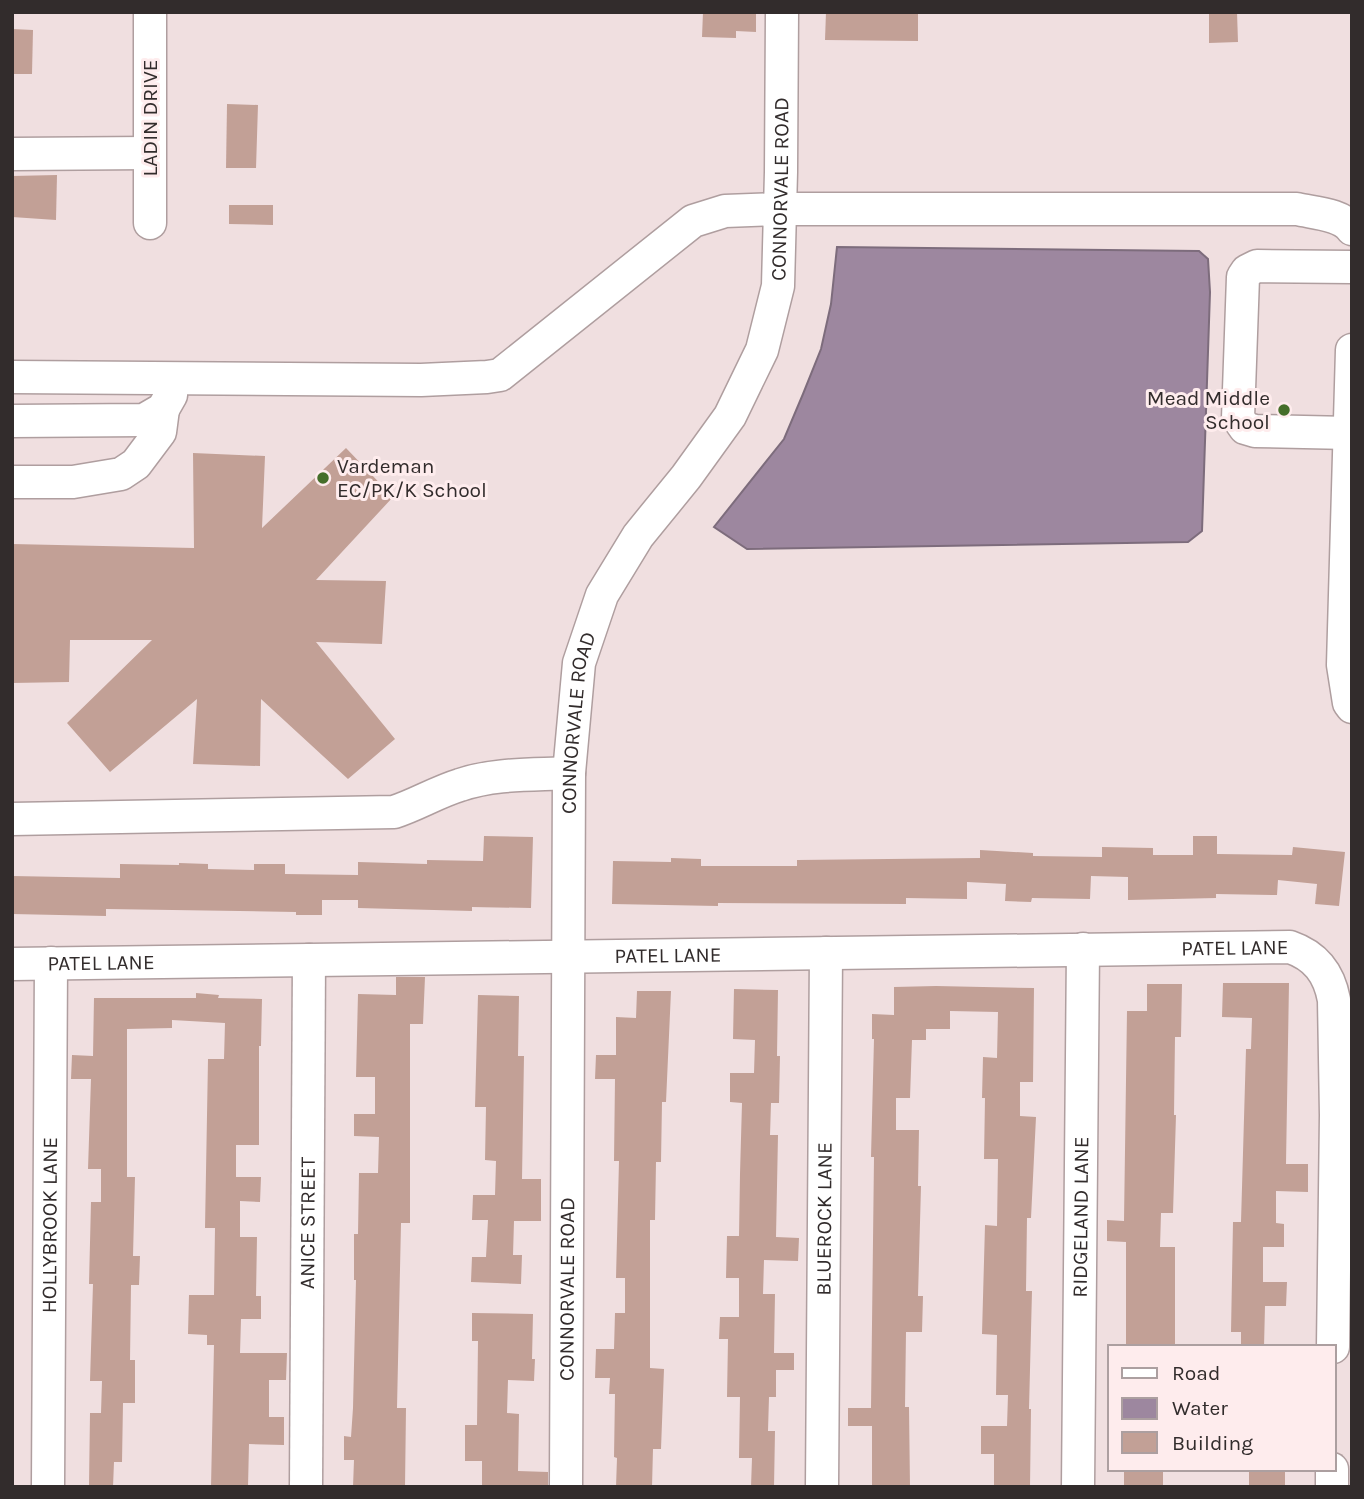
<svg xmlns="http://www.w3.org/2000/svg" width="1364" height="1499" viewBox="0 0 1364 1499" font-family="Karla,sans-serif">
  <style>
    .water { fill: #9d879f; stroke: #7d6c7c; stroke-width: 2 }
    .building { fill: #c2a096 }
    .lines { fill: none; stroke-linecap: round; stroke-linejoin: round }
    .minor-casing { stroke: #af9e9f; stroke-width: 35 }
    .minor { stroke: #fff; stroke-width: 32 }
    .poi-dot { fill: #456e2a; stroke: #feeced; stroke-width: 2.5 }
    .labels { text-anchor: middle; stroke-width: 6; stroke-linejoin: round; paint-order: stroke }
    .street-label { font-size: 21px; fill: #322c2c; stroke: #feeced }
    .poi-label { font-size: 21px; fill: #322c2c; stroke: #feeced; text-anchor: end }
  </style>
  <rect width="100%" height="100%" fill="#f0dfe0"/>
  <path class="water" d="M837 247 1199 251 1208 259 1210 292 1202 531 1188 542 747 549 714 527 784 439 803 394 821 349 831 304Z"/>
  <g class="building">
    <path d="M703 12H756V32L736 31V38L702 37Z"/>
    <path d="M826 12H918V41L825 40Z"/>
    <path d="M1209 12H1237L1238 42 1209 43Z"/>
    <path d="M12 29 33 30 32 74H12Z"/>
    <path d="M227 104 258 105 256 168H226Z"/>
    <path d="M57 175 56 220 12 217V176Z"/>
    <path d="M229 205H273V225L229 224Z"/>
    <path d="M346 448 393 497 316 580 386 581 382 644 316 642 395 739 348 779 261 699 260 766 193 764 197 699 110 772 67 723 152 640H70L69 682 12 683V544L194 548 193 453 265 456 262 528Z"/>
    <path d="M484 836 533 837 531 908 472 907V911L358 908V900H322V915H296V912L106 909V916L12 914V876L120 878V864L179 865V863L208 864V869L254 870V864H285V874L358 875V862L427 864V860L483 861Z"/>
    <path d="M1193 836H1217V854L1292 855 1293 847 1345 852 1339 906 1315 904 1317 884 1278 880 1277 895 1216 894V898L1128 900V877L1091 876 1090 899 1032 898 1031 902 1005 901 1006 884 967 882V899L906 898V904L718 903V906L612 904 613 861 671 862V858L701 859V866H797V860L980 858V850L1033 853V856L1102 857V847L1153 848V855H1193Z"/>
    <path d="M396 977H425L423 1024H410V1223H401L397 1408H406L405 1487H353L354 1460H344V1436L351 1437 353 1408 356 1280H354V1234H358L359 1173H378L379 1137 354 1136V1114H375V1077H356L358 994 396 995Z"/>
    <path d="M1223 983H1289L1286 1164H1308V1192L1276 1191V1223L1284 1224V1247H1263V1282H1287L1286 1306H1265L1264 1347H1241V1332H1231L1233 1222H1241L1246 1049H1251L1252 1018 1222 1017Z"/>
    <path d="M1147 984H1182L1181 1037H1175L1174 1115H1176L1173 1213H1161L1160 1247H1175V1347H1126V1242L1107 1241V1220L1124 1221 1127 1011H1147Z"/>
    <path d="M936 986 1034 988 1033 1082H1020V1116L1036 1117 1031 1218H1027L1026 1291H1032L1029 1409H1031L1030 1487H994V1454H981V1426H1007L1008 1395H996L997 1335 982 1334 985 1225 997 1226 998 1159H984L985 1098H982L983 1057 997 1058 998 1012 950 1011V1029H926V1040H912L910 1098H896V1130H919L918 1186H921L918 1296H923L922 1332H906L905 1407H909L910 1487H872V1426H848V1408H871L874 1157H871L874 1039H872V1014L894 1015V987Z"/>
    <path d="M734 989 778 990 777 1056H780L779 1103H771L770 1135H778L776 1237 799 1238 798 1261 764 1260 763 1294H775L774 1353H794V1370H776V1397H769L768 1431H775L774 1487H751L752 1458H739L740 1397H727L728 1339H719L720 1317H739V1278H726L727 1236H739L740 1174 742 1103 730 1102V1073H754L755 1040 733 1039Z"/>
    <path d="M637 991H671L666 1102H662L661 1162H656L655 1220H650V1368L664 1369 661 1449H653L652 1487H616L617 1458 614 1457 615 1394H609L610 1378H595L596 1349H614L615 1313H625V1278H616L619 1161H614L615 1079H595L596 1055H616V1017L636 1018Z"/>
    <path d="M196 993 219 995 218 998 262 999 261 1046H259V1145H236V1177H261L260 1202 240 1201V1237H257L256 1296H261V1319H241L240 1353H287L286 1380H269V1417H284V1445L249 1444 248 1487H211L214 1345H207V1335L188 1334 189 1295H214L215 1228H205L208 1059H224L225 1023 172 1020V1028L127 1029V1177H135L133 1256H140L139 1285H131L130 1360H135V1403H123L122 1462H114L113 1487H89L90 1413H101L102 1381H90L93 1284H89L91 1202H101V1169H88L91 1079H71L72 1055 93 1056 94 998H196Z"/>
    <path d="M478 995 519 996 518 1056H524L522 1179H541V1221H514L513 1255H522L521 1284 471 1282 472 1257H486L488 1220H472L473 1195H495L496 1161 485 1160 486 1107H475Z"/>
    <path d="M472 1313 533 1314 532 1359H535L534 1381 508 1380 507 1413 519 1414 518 1471 548 1472V1487H482V1461H465V1425H477L478 1341H472Z"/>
    <rect x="1124" y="1469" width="39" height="18"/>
    <rect x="1249" y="1469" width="36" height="18"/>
  </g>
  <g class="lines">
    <g class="minor-casing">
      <g id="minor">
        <path d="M12 154 149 153"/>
        <path d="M150 223V12"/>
        <path d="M1352 350 1343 665 1349 703 1352 707"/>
        <path d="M12 377 421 380 487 377 500 375 693 221 725 211 780 209H1297C1314 213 1342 214 1352 229"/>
        <path d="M12 421 144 420 163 409 171 395"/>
        <path d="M1349 433 1255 431 1245 428 1238 418 1243 277 1247 271 1257 266 1352 267"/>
        <path d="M12 482H73L121 474 136 464 160 432 163 409"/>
        <path d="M12 819 394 812C416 805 437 792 460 785 495 773 533 775 569 773"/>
        <path id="s1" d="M12 964 1290 947C1316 956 1329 973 1334 1000L1336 1115 1333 1347"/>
        <path id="s2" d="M48 1487 51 963"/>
        <path id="s3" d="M306 1487 309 960"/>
        <path id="s4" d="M566 1487 569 773 579 663 602 595 638 536 686 477 730 416 762 350 778 286 781 172 782 12"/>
        <path id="s5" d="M822 1487 826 953"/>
        <path id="s6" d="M1078 1487 1083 949"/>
        <path d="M1332 1487V1469"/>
      </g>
    </g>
    <use href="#minor" class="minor"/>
  </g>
  <g class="poi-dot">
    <circle cx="1284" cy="410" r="7"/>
    <circle cx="323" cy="478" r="7"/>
  </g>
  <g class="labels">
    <g class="street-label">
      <text transform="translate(150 118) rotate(-90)" y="7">LADIN DRIVE</text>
      <text dy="7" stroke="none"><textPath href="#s4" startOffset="1353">CONNORVALE ROAD</textPath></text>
      <text dy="7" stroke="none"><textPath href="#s4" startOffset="765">CONNORVALE ROAD</textPath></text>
      <text dy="7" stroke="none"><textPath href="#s1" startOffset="1223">PATEL LANE</textPath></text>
      <text dy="7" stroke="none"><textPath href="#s1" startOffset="656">PATEL LANE</textPath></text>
      <text dy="7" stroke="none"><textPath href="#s1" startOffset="89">PATEL LANE</textPath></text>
      <text dy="7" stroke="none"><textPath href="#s6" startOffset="270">RIDGELAND LANE</textPath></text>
      <text dy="7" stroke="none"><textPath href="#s5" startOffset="268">BLUEROCK LANE</textPath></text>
      <text dy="7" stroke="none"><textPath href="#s3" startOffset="264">ANICE STREET</textPath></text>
      <text dy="7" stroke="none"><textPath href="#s2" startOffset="262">HOLLYBROOK LANE</textPath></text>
      <text dy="7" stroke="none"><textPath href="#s4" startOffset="198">CONNORVALE ROAD</textPath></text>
    </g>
    <g class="poi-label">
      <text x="1270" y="405">Mead Middle<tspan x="1270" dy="24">School</tspan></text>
      <text x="337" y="473" text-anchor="start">Vardeman<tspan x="337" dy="24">EC/PK/K School</tspan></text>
    </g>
  </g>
  <rect width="1364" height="1499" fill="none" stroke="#322c2c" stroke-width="28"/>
  <rect x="1108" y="1345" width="228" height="126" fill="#feeced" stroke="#ac9fa0" stroke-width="2"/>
  <rect x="1122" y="1368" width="35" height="10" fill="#ffffff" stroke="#ac9fa0" stroke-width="2"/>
  <text x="1172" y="1380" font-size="21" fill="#322c2c">Road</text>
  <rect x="1122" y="1398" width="35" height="21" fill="#9d879f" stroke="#ac9fa0" stroke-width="2"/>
  <text x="1172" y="1415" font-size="21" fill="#322c2c">Water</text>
  <rect x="1122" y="1432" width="35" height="21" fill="#c2a096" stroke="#ac9fa0" stroke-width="2"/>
  <text x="1172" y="1450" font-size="21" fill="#322c2c">Building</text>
</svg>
